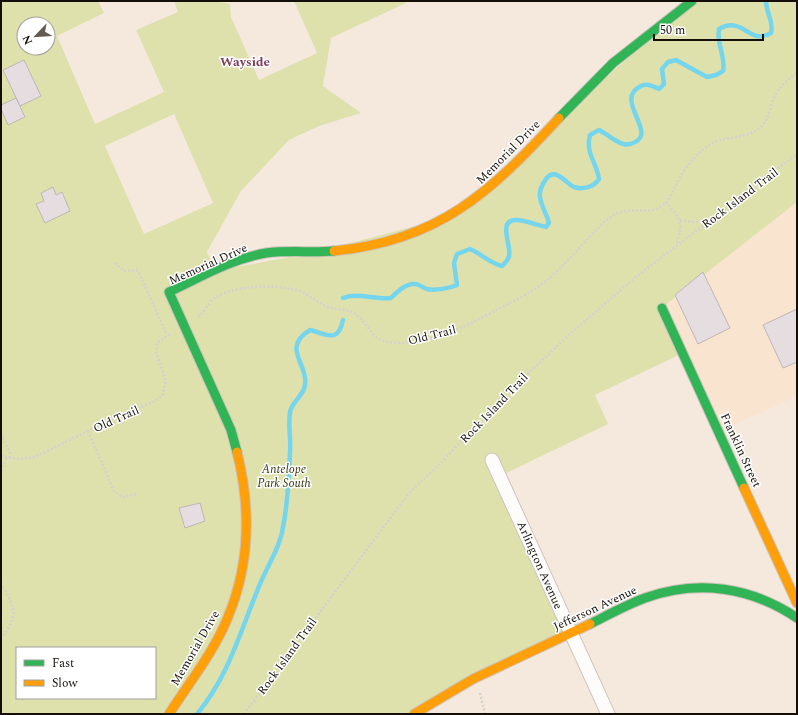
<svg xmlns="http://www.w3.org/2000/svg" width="798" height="715" viewBox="0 0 798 715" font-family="Spectral,serif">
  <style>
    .built { fill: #f9e4d0 }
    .green { fill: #dfe1ac; fill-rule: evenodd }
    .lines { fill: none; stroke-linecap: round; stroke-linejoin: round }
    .stream { stroke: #74d5ed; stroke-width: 4.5 }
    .building { fill: #e5dde0; stroke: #bdb7b6 }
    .street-casing { stroke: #cdc3ba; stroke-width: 15 }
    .fast-casing { stroke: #cdc3ba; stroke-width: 11 }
    .slow-casing { stroke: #cdc3ba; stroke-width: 11 }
    .path { stroke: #d5d1ce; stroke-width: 2.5; stroke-dasharray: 2 2; stroke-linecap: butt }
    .street { stroke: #fefcfa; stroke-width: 13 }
    .fast { stroke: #30b455; stroke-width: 9 }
    .slow { stroke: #ff9f0a; stroke-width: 9 }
    .labels { text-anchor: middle; stroke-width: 3; stroke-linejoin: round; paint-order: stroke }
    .street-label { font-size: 12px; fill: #150e07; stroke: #fff }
    .park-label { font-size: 12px; font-style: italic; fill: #31370b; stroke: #fff }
    .neighbourhood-label { font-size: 13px; font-weight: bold; fill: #7d3b5a; stroke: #fff }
  </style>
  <rect width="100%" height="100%" fill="#f5e9de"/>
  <path class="built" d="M797 202V396L719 432 662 308Z"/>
  <path class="green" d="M1 1H98L104 13 57 36 95 124 164 92 136 30 178 12 174 1H214L230 4 231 17 259 80 317 53 294 1H405L406 3 331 38 323 86 361 113 319 126 289 140 241 191 207 252 215 271 317 252 449 217 692 1H797V202L663 307 683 353 595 395 608 424 500 476 570 632 414 714H1ZM24 24H48V48H24ZM174 114 213 203 144 234 105 146ZM17 648H155V698H17Z"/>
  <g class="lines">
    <g class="stream">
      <path d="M343 298C358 292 375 300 391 298 397 292 406 283 415 284 419 284 423 288 427 289 435 291 450 288 457 285L454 263 457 254 470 249C482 254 489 263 502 266 505 263 508 261 509 256 512 246 496 218 518 220 527 221 537 225 546 227L549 223C547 214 541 206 540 197 539 191 541 187 544 182 554 164 565 183 574 187 583 190 594 187 599 179 597 163 585 153 590 135L599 130C607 134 614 141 623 144 627 145 632 144 635 142 657 132 613 99 641 86 648 83 652 86 659 89L664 84 662 69 668 62 676 60 707 77 716 75 723 71C726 56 716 44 719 29 744 15 748 46 771 33 774 21 766 13 766 1"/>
      <path d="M197 714C229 676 241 629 260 584 268 565 280 547 283 527 288 503 289 477 290 452 291 439 288 424 290 412 292 403 300 398 304 389 312 366 279 349 310 330 327 334 338 344 343 320"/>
    </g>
  </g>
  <g class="building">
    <path d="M24 60 41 96 20 106 3 70Z"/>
    <path d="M16 98 25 117 8 125 1 109V105Z"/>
    <path d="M53 187 56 195 62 192 70 211 45 223 36 204 44 201 41 193Z"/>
    <path d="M703 272 730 328 698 344 675 295Z"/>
    <path d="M797 309V362L783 368 763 325Z"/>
    <path d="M200 503 205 521 185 528 179 508Z"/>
  </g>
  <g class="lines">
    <g class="street-casing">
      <path id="street" d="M492 460 608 714"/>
    </g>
    <g class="fast-casing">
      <g id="fast">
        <path d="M559 118 613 63 692 1"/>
        <path d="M662 308 744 488"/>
        <path d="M237 452 231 430 169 292C201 277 231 259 266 253 289 250 312 253 334 251"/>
        <path d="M590 624C608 615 626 605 645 598 698 579 751 587 797 618"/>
      </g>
    </g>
    <g class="slow-casing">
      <g id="slow">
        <path d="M334 251C439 241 491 192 559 118"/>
        <path d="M744 488 797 603"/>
        <path d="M169 714C189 683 214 652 228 617 250 564 251 508 237 452"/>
        <path d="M414 714 473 679 590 624"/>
      </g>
    </g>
    <g class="path">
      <path d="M666 202C681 221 684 221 676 245"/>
      <path d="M680 220 691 222H708"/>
      <path d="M115 263 124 271 136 270 139 273 167 335"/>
      <path d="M198 317C205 312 208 302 216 297 236 285 277 284 299 291 310 295 319 304 328 307 338 311 349 308 357 315 368 324 372 340 388 342 429 348 474 322 508 304 519 298 532 292 542 284 565 267 583 242 604 222 611 217 617 212 625 211 636 209 649 213 659 208 671 201 674 187 681 176 687 165 695 156 705 148 721 134 745 141 761 127 768 120 769 112 772 103 776 90 786 80 797 73"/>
      <path d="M88 431 114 491 122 497 137 494"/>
      <path d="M1 434 10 453V458"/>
      <path d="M1 456 18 459 35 457 119 416 153 402 162 396 166 381 156 352 157 343 171 333"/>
      <path d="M1 471 7 457"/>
      <path d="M1 583C15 610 20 612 1 639"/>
      <path d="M480 693 485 714"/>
      <path d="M244 714 409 493 440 464 492 408 570 334 636 277 797 154"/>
    </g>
    <use href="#street" class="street"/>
    <use href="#fast" class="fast"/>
    <use href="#slow" class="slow"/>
  </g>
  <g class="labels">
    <g class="street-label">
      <text transform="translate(508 152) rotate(-45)" y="4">Memorial Drive</text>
      <text transform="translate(740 198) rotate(-37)" y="4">Rock Island Trail</text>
      <text transform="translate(208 264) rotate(-24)" y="4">Memorial Drive</text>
      <text transform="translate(432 335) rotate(-14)" y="4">Old Trail</text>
      <text transform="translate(494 408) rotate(-46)" y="4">Rock Island Trail</text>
      <text transform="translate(116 419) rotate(-24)" y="4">Old Trail</text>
      <text transform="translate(741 450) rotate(65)" y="4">Franklin Street</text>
      <text transform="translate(540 565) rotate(66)" y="4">Arlington Avenue</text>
      <text transform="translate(595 608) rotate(-25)" y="4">Jefferson Avenue</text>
      <text transform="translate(195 648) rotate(-60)" y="4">Memorial Drive</text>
      <text transform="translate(287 656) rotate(-54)" y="4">Rock Island Trail</text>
    </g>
    <g class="park-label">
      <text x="284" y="473">Antelope<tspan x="284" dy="14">Park South</tspan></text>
    </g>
    <g class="neighbourhood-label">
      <text x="245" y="66">Wayside</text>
    </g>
  </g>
  <rect width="798" height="715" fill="none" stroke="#150e07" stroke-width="4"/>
  <rect x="16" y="647" width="140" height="52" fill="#ffffff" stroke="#a19f9c"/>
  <rect x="24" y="660" width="20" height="6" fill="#30b455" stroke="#a19f9c"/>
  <text x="52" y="667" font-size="12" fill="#150e07">Fast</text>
  <rect x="24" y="680" width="20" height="6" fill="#ff9f0a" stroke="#a19f9c"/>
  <text x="52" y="687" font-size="12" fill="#150e07">Slow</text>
  <g transform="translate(36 36) rotate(245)"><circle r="19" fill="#ffffff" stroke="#a19f9c"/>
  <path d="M0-3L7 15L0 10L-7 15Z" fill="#635b52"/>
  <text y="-6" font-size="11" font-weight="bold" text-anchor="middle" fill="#150e07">N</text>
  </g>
  <path d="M654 34v6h109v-6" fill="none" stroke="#150e07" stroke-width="2"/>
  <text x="660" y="34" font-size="12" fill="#150e07" stroke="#ffffff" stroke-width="3" paint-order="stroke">50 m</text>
</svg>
